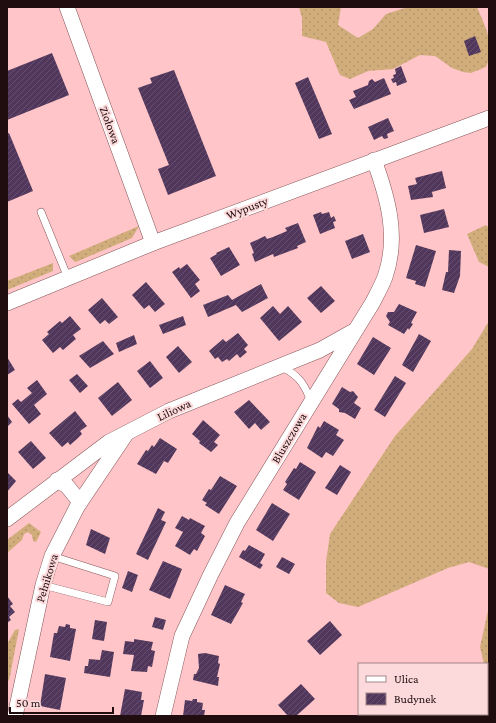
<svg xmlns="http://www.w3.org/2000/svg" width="496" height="723" viewBox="0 0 496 723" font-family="'Crimson Pro',serif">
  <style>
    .grass { fill: url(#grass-dots) }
    .building { fill: url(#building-hatch) }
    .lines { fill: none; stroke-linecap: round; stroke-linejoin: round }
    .service-casing { stroke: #87565a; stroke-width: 8 }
    .minor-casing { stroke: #87565a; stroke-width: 16 }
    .service { stroke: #fff; stroke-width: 7 }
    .minor { stroke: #fff; stroke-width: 15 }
    .labels { text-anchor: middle; stroke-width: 4; stroke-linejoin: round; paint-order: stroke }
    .street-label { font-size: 12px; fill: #200d0f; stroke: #fcd9da }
  </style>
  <defs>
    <pattern id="grass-dots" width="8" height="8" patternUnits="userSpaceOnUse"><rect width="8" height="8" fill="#d1ad7c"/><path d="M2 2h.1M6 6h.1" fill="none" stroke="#b3946a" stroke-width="1.8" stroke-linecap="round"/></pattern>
    <pattern id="building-hatch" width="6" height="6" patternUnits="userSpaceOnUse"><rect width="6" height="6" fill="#50375b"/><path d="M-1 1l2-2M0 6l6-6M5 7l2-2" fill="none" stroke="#66506d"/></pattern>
  </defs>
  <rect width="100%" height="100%" fill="#ffc5c8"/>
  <g class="grass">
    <path d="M299 7H341L338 25 358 38 373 29 386 14 408 7H477C485 26 496 46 486 67L471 73 463 72 452 68 435 56 420 55 393 69 368 71 350 79 340 75 326 42 302 36V18Z"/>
    <path d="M486 225 489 228V267L479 262 467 234Z"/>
    <path d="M139 226 132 238 78 261 75 262 69 256Z"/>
    <path d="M53 263V271L7 290V281Z"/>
    <path d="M489 321V569L469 562 448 568 358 607 339 603 326 593V562L330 534 395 436 472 349Z"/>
    <path d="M29 523 41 532 36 542 33 541 32 535 28 532 24 534 22 540 7 553V540Z"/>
    <path d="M489 606V684L487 664H484L480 647Z"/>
    <path d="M19 629 9 681 7 679V644L15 630Z"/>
  </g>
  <g class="building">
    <path d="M475 36 481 52 469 56 464 41Z"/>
    <path d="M52 53 69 95 7 120V71Z"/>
    <path d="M401 66 407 82 397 86 396 82 393 83 391 79 394 78 393 75 396 74 395 69Z"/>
    <path d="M174 70 216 176 168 195 158 169 169 165 138 88 152 83 150 78Z"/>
    <path d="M308 77 332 134 319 139 295 83Z"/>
    <path d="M384 78 391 94 354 109 349 100 356 97 353 91 368 85 369 81 372 79 375 82Z"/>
    <path d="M388 118 394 131 387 134 388 138 384 139 382 136 374 140 368 127Z"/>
    <path d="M9 133 33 191 7 202V134Z"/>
    <path d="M442 171 446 188 432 192 433 197 411 200 408 186 417 184 415 178Z"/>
    <path d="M444 209 449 227 424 233 420 215Z"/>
    <path d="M321 212 322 214 329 212 331 218 334 216 336 221 333 222 335 228 320 234 313 215Z"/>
    <path d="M298 223 306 242 297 246 298 248 274 257 273 254 255 262 252 254 254 253 250 243 265 236 267 239 273 237 287 231 285 228Z"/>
    <path d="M363 234 370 252 352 259 345 241Z"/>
    <path d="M416 245 436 251 425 287 415 284 416 281 406 278Z"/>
    <path d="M229 247 240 265 221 276 210 258 217 254 216 253Z"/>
    <path d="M449 250 461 251 460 276 454 293 442 290 446 272H448Z"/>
    <path d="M187 264 200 280 195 284 200 291 191 298 172 272 179 267 180 269Z"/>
    <path d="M146 282 165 304 155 312 149 305 144 309 132 295Z"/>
    <path d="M261 284 268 298 242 312 236 305 208 317 203 305 228 295 232 300Z"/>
    <path d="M321 286 335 301 321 313 307 298Z"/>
    <path d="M102 298 118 317 109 324 105 320 100 324 88 310Z"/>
    <path d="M399 304 417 312 411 323 413 324 409 330 408 328 404 334 388 325 390 322 386 316 388 312H394Z"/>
    <path d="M273 306 280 314 288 306 302 322 279 341 260 318Z"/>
    <path d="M70 316 81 329 73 335 76 339 63 350 60 347 53 353 42 340 49 334 47 332 60 321 62 323Z"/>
    <path d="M183 316 186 325 163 334 159 325Z"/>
    <path d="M238 333 248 345 244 349 247 352 240 358 237 354 229 361 227 359 222 362 218 357 215 359 209 351 223 339 226 342Z"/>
    <path d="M419 334 431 341 413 372 402 365Z"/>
    <path d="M134 335 137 344 119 352 116 343Z"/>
    <path d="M373 337 391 348 374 375 357 364Z"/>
    <path d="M103 341 114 354 90 368 79 356Z"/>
    <path d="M178 346 192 362 179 373 166 357Z"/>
    <path d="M7 357 15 370 7 375Z"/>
    <path d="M150 361 163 378 150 388 137 371Z"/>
    <path d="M77 374 88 386 80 393 69 380Z"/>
    <path d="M395 376 406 383 385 417 374 410Z"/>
    <path d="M37 380 47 394 34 405 41 414 29 424 12 404 18 399 21 402 32 393 27 388Z"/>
    <path d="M118 382 132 400 112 416 98 398Z"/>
    <path d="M342 387 350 392 353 391 358 397 354 403 361 408 355 419 345 413 339 412V409L332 404Z"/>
    <path d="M249 400 270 422 261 430 255 423 249 429 234 412Z"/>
    <path d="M75 411 87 426 80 431 82 434 77 439 70 445 68 442 62 447 49 433Z"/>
    <path d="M7 415 12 422 7 427Z"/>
    <path d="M203 420 220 435 214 442 218 445 211 452 199 443 200 441 192 434Z"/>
    <path d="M324 421 339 430 336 435 344 440 333 456 326 452 322 458 307 448 318 426 320 428Z"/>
    <path d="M160 438 177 449 168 463 164 461 156 474 137 464 146 450 148 451 152 445 154 447Z"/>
    <path d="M31 441 46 458 33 469 18 452Z"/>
    <path d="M300 462 316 472 299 500 283 490 287 484 285 482 294 468 296 469Z"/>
    <path d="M340 465 351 472 337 495 325 488Z"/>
    <path d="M7 472 16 481 7 492Z"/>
    <path d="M220 476 237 486 219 514 205 505 207 503 202 500 209 489 211 490Z"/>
    <path d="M272 503 290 514 273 541 256 530Z"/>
    <path d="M158 508 165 512 161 520 166 522 148 560 136 554Z"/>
    <path d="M182 516 189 520 190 518 205 526 201 533 205 536 197 551 194 549 190 555 175 546 183 532 175 528Z"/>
    <path d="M91 529 110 538 105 554 86 545Z"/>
    <path d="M249 545 265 554 260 563 263 565 260 569 239 557 243 550 245 551Z"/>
    <path d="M282 557 295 564 289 574 276 567Z"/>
    <path d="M163 561 182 569 170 599 149 590Z"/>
    <path d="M128 571 138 575 132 592 122 588Z"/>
    <path d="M225 585 245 594 241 602 243 603 231 624 211 615Z"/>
    <path d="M7 596 13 604 10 606 15 612 9 617 11 620 7 623Z"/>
    <path d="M155 617 166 620 163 630 152 627Z"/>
    <path d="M95 620 107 622 104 641 92 639Z"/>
    <path d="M330 621 342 635 320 655 307 641Z"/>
    <path d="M66 624 70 625V628L76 629 70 661 50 657 54 633H57L59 626 65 627Z"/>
    <path d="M134 639 153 642 151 650 155 651 152 667 148 666 147 672 131 671 134 655 123 654 125 641 134 642Z"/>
    <path d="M102 650 114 652 110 677 84 673 85 666H88L89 659 100 660Z"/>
    <path d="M205 653 219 656 218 663 220 664 217 677H219L218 686 193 680 194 674H196L199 668 198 654Z"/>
    <path d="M45 674 66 678 60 710 40 706Z"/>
    <path d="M301 684 315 699 296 716H288L278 705Z"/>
    <path d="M125 689 142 692 141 700H144L141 716H120Z"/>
    <path d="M193 699H197V702L203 703 202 710H205L204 716H183L185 700 192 701Z"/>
  </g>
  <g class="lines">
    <g class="service-casing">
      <g id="service">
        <path d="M41 212 68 278"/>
        <path d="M282 367C298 375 305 384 311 402"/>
        <path d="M43 585 108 602 115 576 52 556"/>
      </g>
    </g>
    <g class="minor-casing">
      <g id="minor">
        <path d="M67 7 153 243"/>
        <path d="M7 303 153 243 489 118"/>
        <path d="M57 480 67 486 80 502"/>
        <path d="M7 519 109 442 169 411 320 350 352 332"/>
        <path d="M15 716 43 585 52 556 77 507 126 434"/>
        <path d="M163 716 182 636 211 574 237 523 373 302C377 294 382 285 385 277 399 237 388 198 374 160"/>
      </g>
    </g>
    <use href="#service" class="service"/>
    <use href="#minor" class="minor"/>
  </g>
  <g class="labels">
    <g class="street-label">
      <text transform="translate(110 125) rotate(70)" y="4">Ziołowa</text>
      <text transform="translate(247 208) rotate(-21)" y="4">Wypusty</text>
      <text transform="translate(174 410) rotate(-25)" y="4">Liliowa</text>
      <text transform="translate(289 438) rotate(-59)" y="4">Bluszczowa</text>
      <text transform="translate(47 578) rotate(-73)" y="4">Pełnikowa</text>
    </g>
  </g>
  <rect width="496" height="723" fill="none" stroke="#200d0f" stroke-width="16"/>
  <rect x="358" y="663" width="130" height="52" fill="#fcd9da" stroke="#a48789"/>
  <rect x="366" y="676" width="20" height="6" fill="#ffffff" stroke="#a48789"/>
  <text x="394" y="683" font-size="12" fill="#200d0f">Ulica</text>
  <rect x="366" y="693" width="20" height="12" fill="url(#building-hatch)" stroke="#a48789"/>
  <text x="394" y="703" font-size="12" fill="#200d0f">Budynek</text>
  <path d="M10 707v6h103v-6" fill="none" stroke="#200d0f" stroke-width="2"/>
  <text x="16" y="707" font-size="12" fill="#200d0f" stroke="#fcd9da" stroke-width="3" paint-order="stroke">50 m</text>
</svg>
